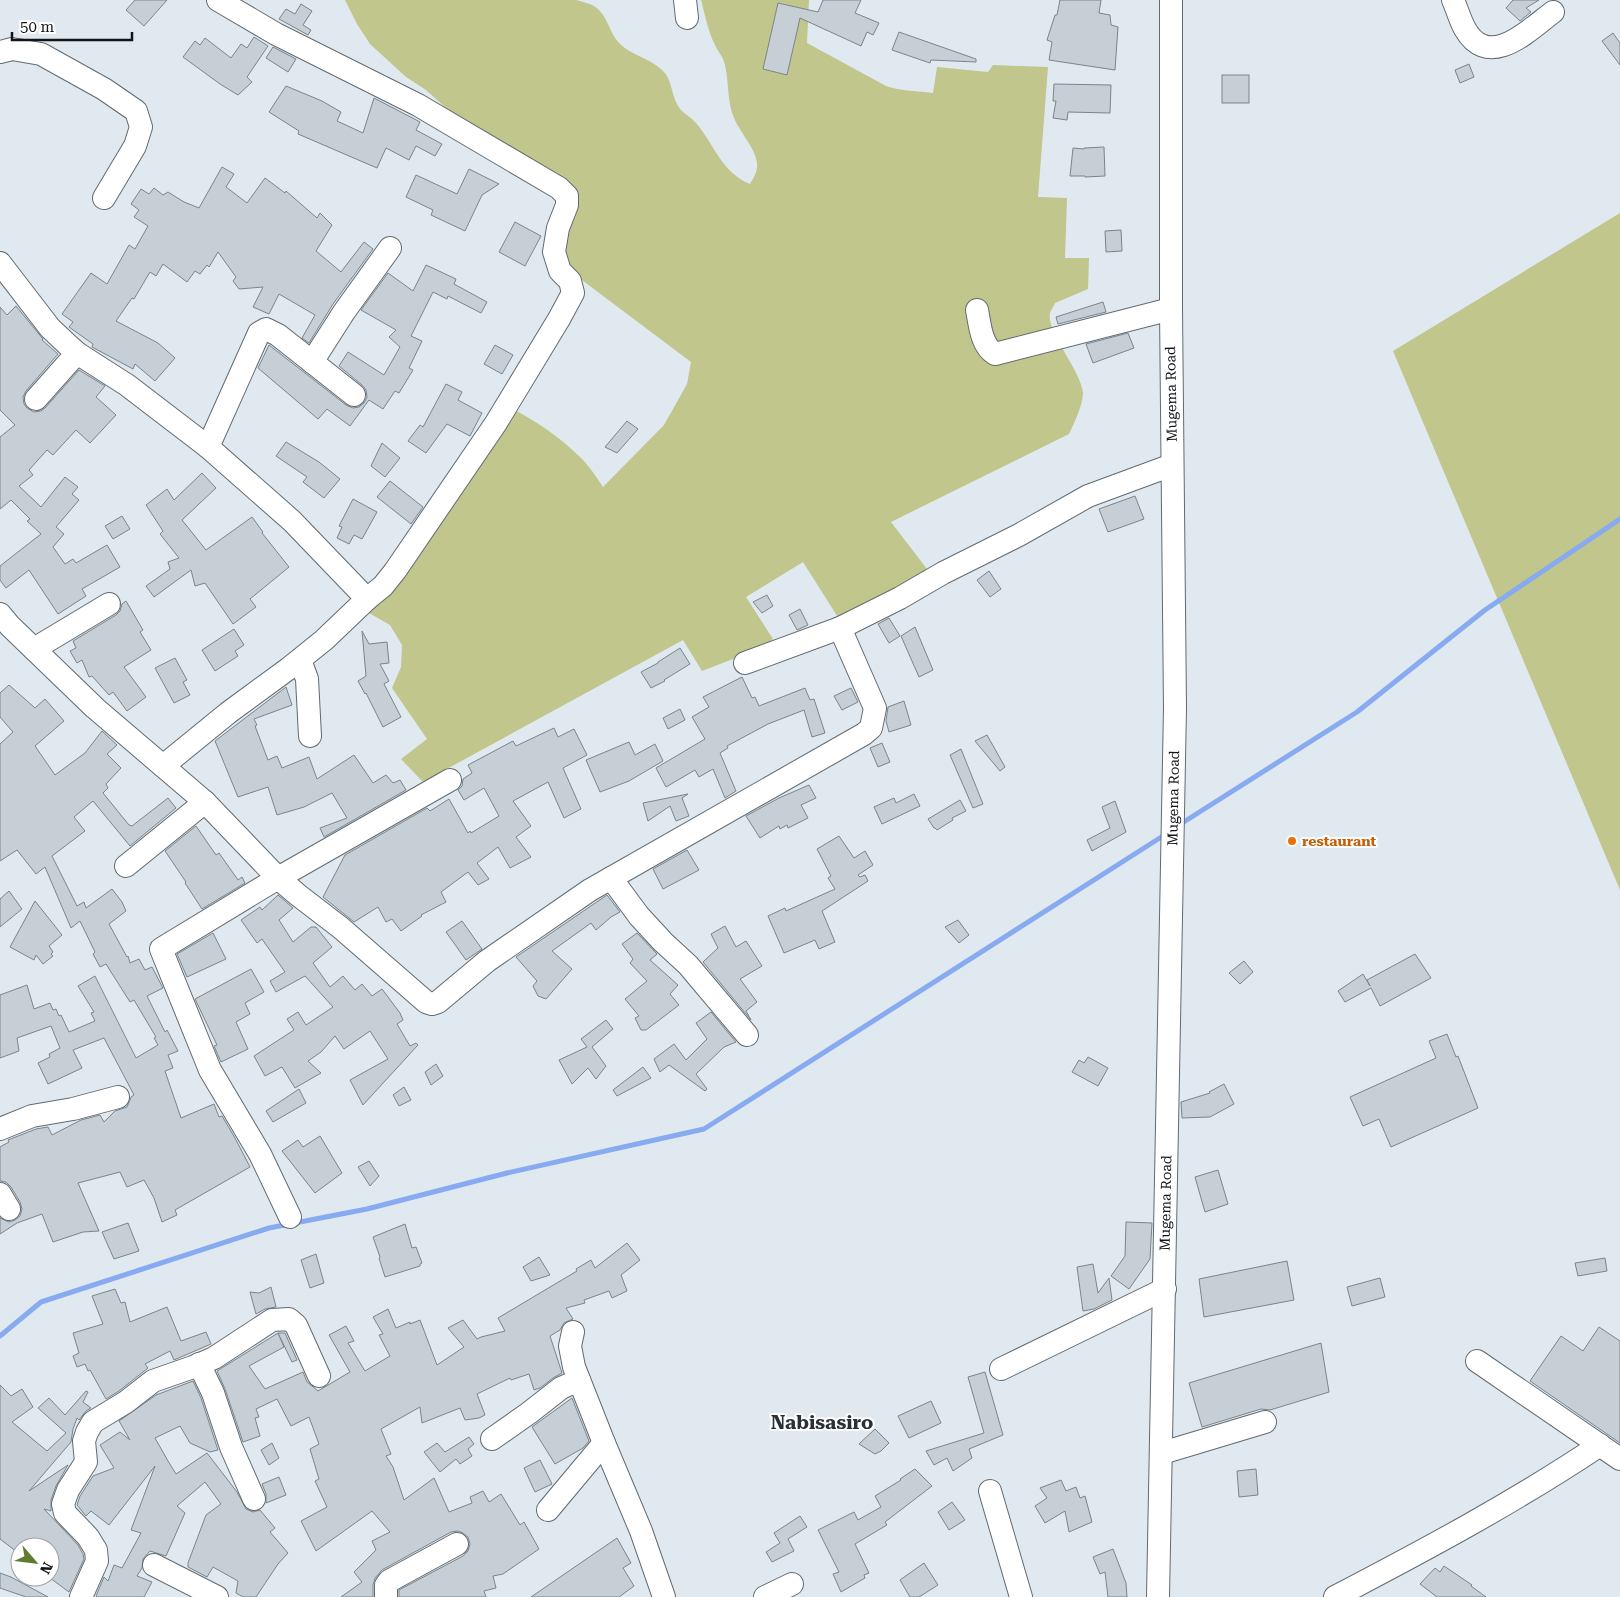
<svg xmlns="http://www.w3.org/2000/svg" width="1620" height="1597" viewBox="0 0 1620 1597" font-family="'Roboto Serif',serif">
  <style>
    .green { fill: #c0c68c }
    .lines { fill: none; stroke-linecap: round; stroke-linejoin: round }
    .stream { stroke: #88aaf0; stroke-width: 5 }
    .building { fill: #c7cfd6; stroke: #7c848b }
    .minor-casing { stroke: #626a70; stroke-width: 24 }
    .minor { stroke: #fff; stroke-width: 22 }
    .food-dot { fill: #e8710a; stroke: #fff; stroke-width: 2 }
    .labels { text-anchor: middle; stroke-width: 4; stroke-linejoin: round; paint-order: stroke }
    .street-label { font-size: 14px; fill: #121518; stroke: #fff }
    .food-label { font-size: 14px; font-weight: bold; fill: #c56008; stroke: #fff; text-anchor: start }
    .district-label { font-size: 19px; font-weight: bold; fill: #2a3036; stroke: #fff }
  </style>
  <rect width="100%" height="100%" fill="#e0e9f0"/>
  <g class="green">
    <path d="M345 0H576C582 2 589 3 594 6 608 15 609 33 620 44 631 55 650 58 662 70 672 79 671 93 677 104 681 113 690 116 696 123 714 144 722 173 750 184 754 177 758 171 757 163 755 147 740 133 734 118 727 102 729 82 725 65 723 56 718 52 715 45 708 31 705 15 701 0H809L807 43 886 86C901 91 918 91 933 93L937 67 988 72 993 65 1048 67 1038 197 1067 198 1065 258H1089L1088 289 1055 303C1054 306 1051 310 1050 313 1046 332 1081 370 1083 393 1083 404 1074 424 1069 434L891 522 930 573 839 619 803 562 746 597 773 639 764 647 702 671 683 640 423 782 401 759 427 739 392 688 401 667 402 645 390 625 369 613 415 559 510 408C536 420 562 439 582 459 590 467 597 478 603 487L664 425 687 384 691 362 546 253 567 202 487 145 426 90 406 77 370 44 357 24Z"/>
    <path d="M1620 213V890L1393 351Z"/>
  </g>
  <g class="lines">
    <g class="stream">
      <path d="M1179 825 1357 712 1485 610 1620 519"/>
      <path d="M0 1336 41 1302 269 1228 367 1209 507 1173 704 1129 1166 834"/>
    </g>
  </g>
  <g class="building">
    <path d="M135 0H167L144 26 126 10Z"/>
    <path d="M823 0H861L855 13 879 23 873 35 867 32 861 46 800 18 787 75 763 69 778 3 818 12Z"/>
    <path d="M1060 0H1101L1099 13 1110 15 1111 25 1118 27 1115 70 1049 60 1052 42 1047 40 1055 15H1057Z"/>
    <path d="M1513 0H1539L1526 8 1531 12 1520 21 1506 8Z"/>
    <path d="M301 4 312 11 303 25 311 30 308 35 279 19 286 9 295 14Z"/>
    <path d="M899 32 976 59V62L931 60 930 63 892 50Z"/>
    <path d="M1613 33 1620 43V65L1602 41Z"/>
    <path d="M254 37 268 46 247 77 252 82 238 95 220 84 183 57 195 41 200 45 205 38 231 58 241 44 247 48Z"/>
    <path d="M273 47 296 59 288 72 266 58Z"/>
    <path d="M1469 64 1474 77 1460 83 1455 70Z"/>
    <rect x="1222" y="75" width="27" height="28"/>
    <path d="M1054 84 1111 85 1110 113 1068 112 1067 120 1053 118 1056 101H1053Z"/>
    <path d="M286 86 322 101 341 112 337 121 363 133 374 98 420 122 416 130 442 144 435 156 416 146 409 160 386 148 377 168 298 134 299 131 269 112Z"/>
    <path d="M1104 147 1105 176 1085 177V176H1070L1073 148 1084 149V148Z"/>
    <path d="M222 167 234 174 226 187 247 203 265 178 285 193 286 191 317 218 320 213 332 225 316 251 341 272 364 242 373 249 333 304 309 343 302 338 315 315 279 294 269 314 253 307 263 287 239 289 233 281 236 277 218 252 209 267 207 265 200 274 195 271 187 282 163 264 156 276 150 272 134 299 132 298 116 321 158 343 175 358 155 381 135 364 133 369 92 347 93 344 69 327 73 322 62 314 91 273 107 284 129 245 135 249 148 226 134 217 139 210 131 204 141 189 149 194 154 188 163 195 168 192 184 202 199 208Z"/>
    <path d="M469 169 499 184 482 195 465 231 431 215 433 210 406 197 416 175 457 194Z"/>
    <path d="M515 222 541 236 525 266 499 252Z"/>
    <path d="M1121 230 1122 251 1106 252 1105 231Z"/>
    <path d="M426 265 456 279 454 284 487 302 481 313 448 296 447 299 433 292 411 336 422 341 409 368 413 370 399 393 395 391 383 409 369 400 350 426 327 409 318 419 258 368 269 345 346 405 353 408 359 407 364 403 367 397 366 390 362 385 339 366 348 352 384 375 400 347 389 337 396 330 361 310 388 273 413 291Z"/>
    <path d="M1103 302 1106 312 1058 324 1056 317Z"/>
    <path d="M16 306 43 339 42 340 58 354 26 391 23 397 24 404 27 408 34 412 41 411 45 408 79 370 105 386 96 397 116 415 90 443 76 430 53 455 47 450 29 470 33 475 19 486 41 507 65 477 78 487 72 494 79 500 56 527 64 534 53 547 65 564 73 559 76 563 107 545 120 567 82 589 86 596 58 614 29 570 6 588 0 580V566L41 534 27 521 30 519 11 500 0 509V437L15 425 0 410V307L7 315Z"/>
    <path d="M1128 333 1134 348 1093 363 1086 344Z"/>
    <path d="M495 345 513 355 502 374 484 364Z"/>
    <path d="M446 384 462 392 458 400 482 413 470 436 447 424 426 453 408 441 420 425 423 427Z"/>
    <path d="M627 421 638 429 617 453 605 447Z"/>
    <path d="M286 442 319 462 340 479 324 498 303 482 307 477 276 456Z"/>
    <path d="M382 443 400 458 385 477 371 466Z"/>
    <path d="M202 473 216 488 182 520 206 550 252 517 263 532 262 533 289 567 250 599 256 607 233 624 205 583 195 586 191 570 154 597 146 586 170 569 168 562 179 558 160 534 163 531 146 505 167 489 174 500Z"/>
    <path d="M390 481 423 507 411 524 377 497Z"/>
    <path d="M1135 496 1144 519 1108 532 1099 509Z"/>
    <path d="M353 499 377 512 362 539 354 535 349 544 337 538 342 527 339 526Z"/>
    <path d="M122 516 130 529 113 539 105 526Z"/>
    <path d="M989 571 1001 589 990 597 977 580Z"/>
    <path d="M767 595 773 606 762 613 753 602Z"/>
    <path d="M126 601 143 630 140 632 151 650 124 667 146 697 127 711 113 692 109 695 92 676 89 677 82 660 77 663 70 651 76 648 73 641 116 615 120 611 122 604Z"/>
    <path d="M800 609 808 625 797 630 789 615Z"/>
    <path d="M889 618 900 636 889 643 878 624Z"/>
    <path d="M915 627 933 670 919 677 901 636Z"/>
    <path d="M234 629 244 645 235 651 238 656 215 671 202 650Z"/>
    <path d="M362 631 369 644 387 642 389 663 380 664 389 681 384 684 401 717 383 727 366 693 365 694 358 681 366 676Z"/>
    <path d="M680 648 690 664 664 680 665 681 651 688 641 672 658 663V662Z"/>
    <path d="M175 658 187 680 183 682 190 695 174 703 155 668Z"/>
    <path d="M742 677 752 698 755 697 759 706 805 688 810 700 814 699 825 733 812 737 804 710 768 724 727 746 728 748 720 753 736 791 725 798 713 769 699 777 695 770 666 787 656 768 705 739 692 717 709 707 703 697Z"/>
    <path d="M9 685 35 708 45 699 64 721 35 746 55 775 85 753 102 731 117 745 107 754 121 768 106 784 108 788 103 793 129 825 132 826 168 798 176 808 130 846 93 801 74 817 85 831 52 856 77 906 84 902 86 908 112 889 122 902 126 911 109 924 127 957 128 956 130 963 139 959 145 970 152 967 163 988 147 996 165 1032 167 1030 178 1051 168 1055 173 1068 165 1071 181 1118 214 1104 219 1117 222 1116 235 1138 250 1167 175 1210 177 1215 162 1222 154 1198 144 1180 127 1187 120 1172 78 1183 99 1231 83 1232 53 1242 42 1214 17 1223 0 1234V1218L9 1222 15 1220 20 1216 22 1209 20 1202 11 1187 6 1182 0 1181V1147L9 1142 8 1140 36 1129 48 1127 52 1135 81 1120 100 1115 104 1122 115 1111 127 1107 131 1097 134 1095 104 1038 73 1050 82 1068 48 1084 38 1063 50 1057 49 1054 60 1048 51 1026 17 1038 19 1051 0 1058V995L27 985 34 1009 50 1003 53 1010 56 1009 59 1016 61 1015 69 1032 95 1021 91 1013 94 1012 78 986 95 976 136 1058 158 1045 154 1038 156 1037 134 1000 130 1002 106 964 100 967 93 954 95 952 80 921 71 928 45 867 36 874 17 850 0 861V744L13 732 0 717V693Z"/>
    <path d="M286 687 292 705 254 719 257 725 255 726 268 760 277 756 282 768 309 757 317 779 354 755 373 783 386 775 393 783 400 780 406 790 324 837 320 828 347 818 332 793 304 807 277 815 268 787 238 797 215 741Z"/>
    <path d="M851 688 858 702 842 710 834 696Z"/>
    <path d="M904 701 911 725 889 732 886 721 888 707Z"/>
    <path d="M680 709 685 720 668 729 663 718Z"/>
    <path d="M554 728 558 737 574 729 587 755 563 768 581 809 564 818 548 782 513 801 531 826 516 837 531 857 510 868 498 847 477 863 489 879 478 885 468 872 441 892 446 902 421 915 422 916 401 931 392 919 386 922 378 907 354 922 323 897 345 855 427 808 430 811 449 799 468 833 470 831 471 833 499 816 484 788 464 800 458 790 462 786 463 779 472 773 468 765 513 741 516 746Z"/>
    <path d="M987 735 1005 767 1000 771 975 741Z"/>
    <path d="M629 742 635 755 655 744 663 761 629 781 600 792 586 760Z"/>
    <path d="M882 743 890 762 878 767 870 748Z"/>
    <path d="M961 749 983 804 973 808 950 755Z"/>
    <path d="M809 785 816 798 801 805 808 818 788 828 787 825 780 829 779 826 760 838 746 816 779 798Z"/>
    <path d="M688 794 682 798 689 816 676 821 670 806 648 821 643 803Z"/>
    <path d="M914 794 920 806 882 824 874 807 894 798 896 803Z"/>
    <path d="M960 800 966 811 952 818 953 820 937 830 935 828H934L928 819Z"/>
    <path d="M1115 801 1126 832 1092 851 1087 840 1110 828 1102 807Z"/>
    <path d="M196 826 216 855 219 853 238 880 242 877 245 883 202 909 185 883 186 882 165 851Z"/>
    <path d="M839 836 854 858 865 851 873 865 858 875 860 877 865 875 868 881 822 911 835 942 819 949 815 940 784 953 768 916 785 908 786 911 835 889 828 878 831 876 817 849Z"/>
    <path d="M687 850 699 870 663 889 653 869Z"/>
    <path d="M9 891 22 909 0 927V899Z"/>
    <path d="M278 895 293 908 279 920 293 942 311 927H316L332 947 313 963 330 987 343 976 355 990 362 984 372 996 382 989 400 1013 403 1020 397 1024 410 1046 416 1043 418 1045 363 1105 350 1080 388 1059 370 1031 344 1049 335 1036 321 1052 308 1061 321 1073 295 1088 282 1067 265 1076 254 1056 294 1030 287 1019 298 1012 306 1025 333 1007 305 976 276 992 270 981 285 972 262 939 257 943 241 920 260 907 262 910Z"/>
    <path d="M607 895 620 912 611 917 596 930 591 923 552 951 572 969 546 999 538 996 533 986 537 981 516 957Z"/>
    <path d="M35 901 62 935 49 946 53 952 51 954 53 956 43 964 36 955 34 960 10 947Z"/>
    <path d="M958 920 969 935 959 943 945 927Z"/>
    <path d="M462 921 482 949 466 960 446 932Z"/>
    <path d="M725 926 736 947 746 941 762 966 740 979 757 1002 746 1011 751 1020 703 962 718 948 711 934Z"/>
    <path d="M213 933 226 959 187 977 177 954Z"/>
    <path d="M637 933 657 954 650 960 678 985 670 994 679 1005 646 1030H641L635 1018 639 1016 625 999 647 981 630 963 633 959 622 944Z"/>
    <path d="M1415 954 1431 978 1380 1006 1371 988 1345 1002 1338 991 1363 974 1370 986 1367 980Z"/>
    <path d="M1244 961 1253 972 1240 984 1229 973Z"/>
    <path d="M251 969 264 992 245 1003 250 1014 236 1022 248 1049 221 1062 214 1046 217 1045 195 999Z"/>
    <path d="M711 1012 736 1042 724 1047 696 1074 707 1089 705 1091 669 1065 660 1072 654 1059 674 1044 686 1060 707 1039 696 1023Z"/>
    <path d="M606 1020 613 1029 592 1047 606 1066 596 1079 588 1068 572 1084 559 1060 587 1047 581 1039Z"/>
    <path d="M1447 1034 1456 1057 1458 1056 1478 1108 1391 1147 1379 1119 1363 1126 1350 1097 1436 1058 1429 1041Z"/>
    <path d="M1088 1057 1108 1068 1098 1086 1072 1072 1079 1060 1084 1063Z"/>
    <path d="M436 1064 443 1076 431 1085 425 1072Z"/>
    <path d="M643 1067 651 1078 617 1096 613 1090Z"/>
    <path d="M1224 1084 1234 1104 1210 1117 1182 1118 1181 1102 1210 1093 1209 1092Z"/>
    <path d="M404 1087 411 1100 399 1106 393 1095Z"/>
    <path d="M299 1089 306 1103 273 1122 266 1111Z"/>
    <path d="M320 1136 342 1173 315 1193 282 1151 298 1140 303 1147Z"/>
    <path d="M369 1161 379 1176 370 1186 358 1167Z"/>
    <path d="M1218 1170 1228 1204 1205 1212 1195 1177Z"/>
    <path d="M1126 1222 1152 1223 1150 1259 1129 1289 1111 1276 1125 1256Z"/>
    <path d="M128 1223 139 1251 114 1259 102 1232Z"/>
    <path d="M405 1224 412 1248 416 1247 422 1263 420 1264V1266L385 1277 379 1258 380 1257 373 1237Z"/>
    <path d="M627 1243 640 1260 621 1275 627 1291 612 1298 609 1291 584 1300 585 1303 566 1308 573 1319 564 1323 560 1330 550 1336 562 1373 553 1378 540 1388 534 1390 529 1374 511 1380 510 1378 477 1394 485 1415 479 1418 465 1420 460 1408 422 1423 420 1407 381 1429 391 1454 386 1456 393 1467 404 1500 434 1478 449 1512 472 1503 470 1497 483 1491 489 1502 501 1494 520 1525 524 1522 539 1549 503 1574 493 1576 496 1588 484 1591 486 1597H399V1590L463 1556 468 1551 470 1544 468 1537 463 1533 458 1531 451 1532 382 1570 375 1578 373 1585V1597H341L362 1582 354 1572 376 1550 372 1541 390 1532 372 1511 316 1551 301 1521 327 1507 315 1481 319 1479 310 1449 319 1444 309 1417 291 1426 277 1399 256 1409 259 1417 255 1418 260 1436 243 1442 225 1389 217 1371 278 1333 284 1347 249 1366 265 1389 303 1372 307 1382 318 1391 350 1372 329 1335 346 1326 354 1341 348 1343 365 1371 390 1356 379 1335 383 1334 373 1317 388 1309 396 1328 410 1322V1324L420 1320 437 1365 464 1347 448 1328 463 1320 477 1339 481 1337 505 1331 498 1318 577 1271 576 1269 591 1260 595 1268Z"/>
    <path d="M316 1254 324 1283 310 1288 301 1260Z"/>
    <path d="M539 1257 550 1275 531 1281 523 1267Z"/>
    <path d="M1605 1258 1607 1271 1578 1276 1575 1263Z"/>
    <path d="M1287 1261 1294 1300 1204 1317 1199 1279Z"/>
    <path d="M1093 1264 1098 1293 1109 1278 1112 1300 1094 1309 1083 1311 1077 1267Z"/>
    <path d="M1380 1278 1385 1297 1352 1306 1347 1287Z"/>
    <path d="M271 1287 276 1307 265 1309 256 1314 250 1292 259 1293Z"/>
    <path d="M115 1289 121 1303 125 1302 130 1322 167 1307 181 1341 206 1332 211 1344 174 1360 170 1351 145 1364 148 1368 119 1391 106 1399 90 1370 88 1371 85 1364 77 1367 73 1356 79 1353 73 1333 103 1324 92 1296Z"/>
    <path d="M1599 1327 1620 1341V1443L1530 1381 1561 1336 1583 1351Z"/>
    <path d="M278 1333H285L297 1360 292 1362Z"/>
    <path d="M1321 1343 1329 1392 1270 1410 1261 1409 1202 1427 1189 1383Z"/>
    <path d="M985 1372 1003 1435 969 1449 972 1458 953 1471 947 1458 934 1465 926 1451 984 1433 968 1377Z"/>
    <path d="M193 1381 201 1398 218 1450 210 1452 190 1443 180 1426 155 1438 168 1461 176 1474 207 1453 237 1492 246 1509 253 1512 260 1510 275 1528 270 1532 288 1553 278 1564 256 1597H243L236 1593 238 1581 213 1567 207 1577 188 1567V1563L206 1515 221 1504 205 1482 177 1506 185 1513 166 1556 150 1551 143 1559 142 1568 137 1576 152 1582 144 1597H97L96 1596 104 1577 108 1581 114 1565 122 1568 141 1533 131 1530 155 1466 109 1525 91 1511 86 1516 77 1505 80 1496 93 1476 114 1468 100 1445 120 1432 130 1440 119 1421 156 1395Z"/>
    <path d="M0 1385 11 1396 22 1389 33 1407 12 1422 47 1451 66 1433 38 1408 49 1398 65 1415 86 1391 88 1392 83 1402 91 1408 86 1411 79 1420 77 1418 73 1429 71 1442 29 1491 68 1465 56 1486 51 1500V1511L44 1509 78 1545 83 1554 84 1559 69 1592 50 1578V1547H20L17 1552 0 1539Z"/>
    <path d="M572 1398 589 1441 583 1448 555 1464 532 1427Z"/>
    <path d="M931 1401 941 1423 909 1438 898 1416Z"/>
    <path d="M875 1429 889 1443 881 1451 875 1454 859 1444Z"/>
    <path d="M469 1437 474 1444 468 1449 472 1456 460 1464 456 1459 440 1472 424 1452 437 1443 445 1452Z"/>
    <path d="M272 1443 279 1458 269 1465 261 1450Z"/>
    <path d="M540 1460 552 1484 535 1492 524 1468Z"/>
    <path d="M915 1469 932 1486 885 1522 887 1525 855 1544 869 1573 864 1575 865 1578 841 1592 833 1574 839 1572 818 1530 854 1512 858 1520 881 1507 875 1496 901 1480 900 1479Z"/>
    <path d="M1256 1469 1258 1495 1239 1497 1237 1471Z"/>
    <path d="M279 1477 286 1495 266 1503V1494L262 1484Z"/>
    <path d="M1061 1480 1066 1491 1076 1487 1080 1498 1085 1496 1092 1522 1069 1532 1065 1511 1045 1523 1035 1506 1047 1498 1040 1488Z"/>
    <path d="M952 1502 965 1520 949 1530 938 1512Z"/>
    <path d="M800 1516 807 1527 788 1539 794 1551 772 1562 766 1552 780 1543 774 1533Z"/>
    <path d="M617 1538 631 1563 623 1568 634 1586 619 1597H531Z"/>
    <path d="M1113 1549 1126 1583 1127 1597H1108L1105 1572 1100 1574 1093 1557Z"/>
    <path d="M924 1563 938 1585 919 1597H910L900 1580Z"/>
    <path d="M1444 1566 1472 1585 1471 1586 1486 1597H1437L1420 1584 1435 1568 1440 1572Z"/>
    <path d="M0 1573 11 1577 48 1597H26L0 1588Z"/>
  </g>
  <g class="lines">
    <g class="minor-casing">
      <g id="minor">
        <path d="M218 0 276 34 418 105 559 188 567 196V205L558 228 554 252 560 271 570 281 573 293 559 319 496 423 395 571 383 586 367 599"/>
        <path d="M685 0 687 18"/>
        <path d="M1453 0C1457 9 1460 20 1465 29 1489 71 1529 30 1553 12"/>
        <path d="M0 52 12 49 41 54 104 89 136 111 141 127 135 146 104 198"/>
        <path d="M0 263 50 328 68 345 77 353 127 385 208 447 292 521 367 599 324 640 288 669 228 713 163 766"/>
        <path d="M977 310C980 325 981 345 995 354L1171 309"/>
        <path d="M312 362 344 312 390 248"/>
        <path d="M36 399 77 353"/>
        <path d="M208 447 259 333 266 329 278 335 354 395"/>
        <path d="M0 614 10 626 95 708 205 802 278 878 298 895 341 928 426 1002 432 1004 438 1002 487 961 590 890 864 734 871 728 875 708 840 628"/>
        <path d="M34 649 109 604"/>
        <path d="M300 660 307 679 310 736"/>
        <path d="M745 663 840 628 900 598 943 573 1019 535 1088 496 1172 465"/>
        <path d="M126 866 205 802"/>
        <path d="M611 878 639 916 663 942 688 965 747 1035"/>
        <path d="M0 1129 32 1116 73 1109 118 1097"/>
        <path d="M0 1194 9 1209"/>
        <path d="M290 1217 260 1154 210 1070 161 949 278 878 450 780"/>
        <path d="M573 1332 570 1346 574 1367 604 1443 641 1531 664 1597"/>
        <path d="M1477 1361 1620 1459"/>
        <path d="M199 1364 213 1393 231 1447 254 1499"/>
        <path d="M1001 1369 1165 1289"/>
        <path d="M492 1439 529 1413 561 1388 579 1380"/>
        <path d="M1162 1453 1265 1422"/>
        <path d="M990 1491 1021 1597"/>
        <path d="M548 1510 604 1443"/>
        <path d="M154 1565 217 1597"/>
        <path d="M81 1597 97 1561 96 1550 88 1537 65 1513 63 1504 68 1490 86 1462 84 1441 87 1432 93 1422 126 1402 153 1381 193 1367 214 1358 272 1320 289 1319 296 1325 319 1376"/>
        <path d="M386 1597V1585L389 1581 457 1544"/>
        <path d="M765 1597 792 1584"/>
        <path id="s1" d="M1158 1597 1175 708 1171 309V0"/>
        <path d="M1335 1597C1425 1550 1515 1502 1600 1445"/>
      </g>
    </g>
    <use href="#minor" class="minor"/>
  </g>
  <circle class="food-dot" cx="1292" cy="841" r="5"/>
  <g class="labels">
    <g class="street-label">
      <text transform="translate(1171 394) rotate(-91)" y="5">Mugema Road</text>
      <text dy="5" stroke="none"><textPath href="#s1" startOffset="799">Mugema Road</textPath></text>
      <text dy="5" stroke="none"><textPath href="#s1" startOffset="394">Mugema Road</textPath></text>
    </g>
    <g class="food-label">
      <text x="1302" y="846">restaurant</text>
    </g>
    <g class="district-label">
      <text x="822" y="1429">Nabisasiro</text>
    </g>
  </g>
  <g transform="translate(35 1562) rotate(118)"><circle r="24" fill="#ffffff" stroke="#a0a1a3"/>
  <path d="M0-4L9 19L0 12L-9 19Z" fill="#5f7c31"/>
  <text y="-8" font-size="14" font-weight="bold" text-anchor="middle" fill="#121518">N</text>
  </g>
  <path d="M12 32v8h120v-8" fill="none" stroke="#121518" stroke-width="2.5"/>
  <text x="20" y="32" font-size="15" fill="#121518" stroke="#ffffff" stroke-width="4" paint-order="stroke">50 m</text>
</svg>
